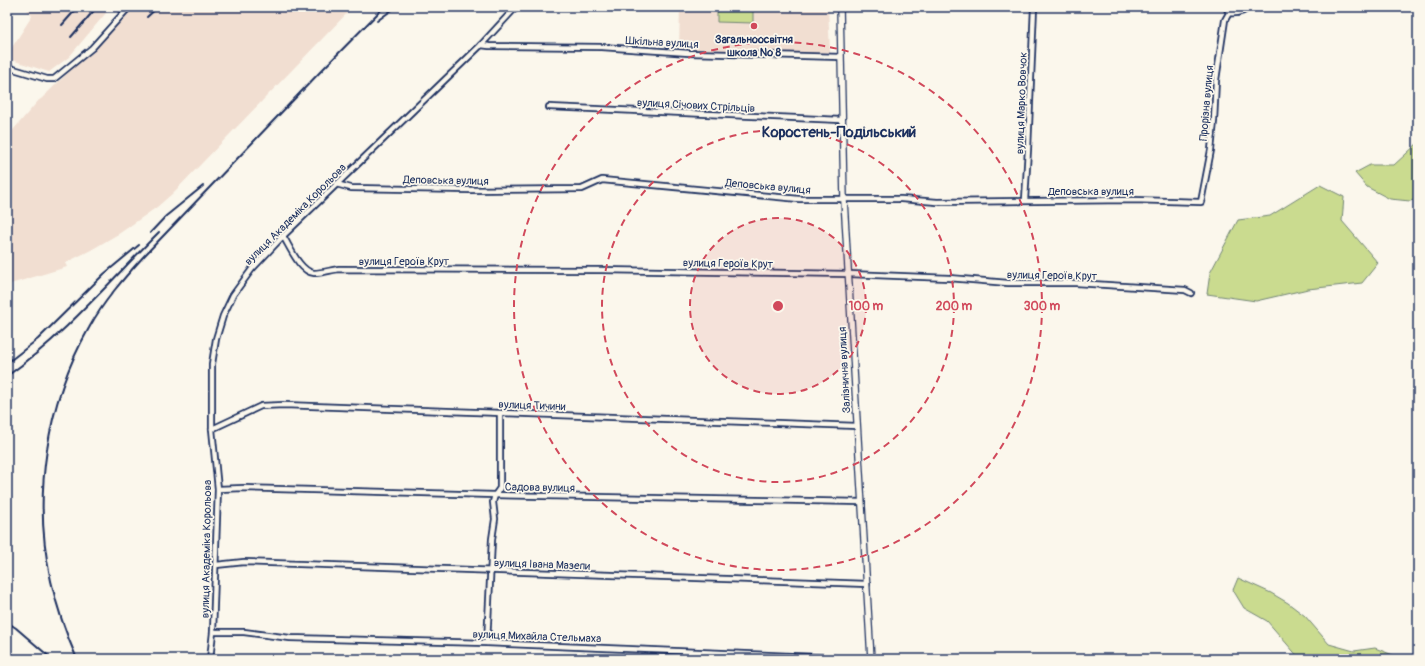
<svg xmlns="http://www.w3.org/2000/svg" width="1425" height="666" viewBox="0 0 1425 666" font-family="Pangolin,sans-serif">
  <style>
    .built { fill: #f1ded1 }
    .green { fill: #cadb8f; stroke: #728576 }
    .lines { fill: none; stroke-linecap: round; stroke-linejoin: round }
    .minor-casing { stroke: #1b2f5e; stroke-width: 8 }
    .tertiary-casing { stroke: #1b2f5e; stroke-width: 8 }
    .minor { stroke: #fbf7ec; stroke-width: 4.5 }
    .tertiary { stroke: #fbf7ec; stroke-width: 5.5 }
    .rail { stroke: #1b2f5e; stroke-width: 2 }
    .ring { fill: none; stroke: #d1495b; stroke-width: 2; stroke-dasharray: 7 5 }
    .poi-dot { fill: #d1495b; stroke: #fbf7ec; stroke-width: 1.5 }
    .labels { text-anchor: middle; stroke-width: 3.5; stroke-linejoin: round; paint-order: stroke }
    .poi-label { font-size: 11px; font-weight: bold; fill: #1b2f5e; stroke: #fbf7ec }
    .street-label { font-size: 11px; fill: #1b2f5e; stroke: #fbf7ec }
    .district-label { font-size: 15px; font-weight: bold; fill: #1b2f5e; stroke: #fbf7ec }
    .centre { fill: #d1495b; stroke: #fbf7ec; stroke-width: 2 }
    .ring-label { font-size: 12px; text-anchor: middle; font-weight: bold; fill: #d1495b; stroke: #fbf7ec; stroke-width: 3.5; stroke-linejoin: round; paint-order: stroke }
  </style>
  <rect width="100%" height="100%" fill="#fbf7ec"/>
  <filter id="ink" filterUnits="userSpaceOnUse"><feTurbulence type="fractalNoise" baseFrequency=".025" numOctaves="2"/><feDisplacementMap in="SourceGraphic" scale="8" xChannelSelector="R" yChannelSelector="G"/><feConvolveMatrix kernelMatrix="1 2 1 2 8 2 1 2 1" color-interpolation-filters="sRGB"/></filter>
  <g filter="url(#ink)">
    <g class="built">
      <path d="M25 7H111L69 57 49 72 12 60 11 49 32 16Z"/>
      <path d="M132 7H353L173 193 157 207 120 233 91 250 65 263 67 267 7 285V137L39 100 41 99 82 59Z"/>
      <path d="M680 7H828L830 53H738L679 50Z"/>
    </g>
    <g class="green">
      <path d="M717 7H753V23L717 22Z"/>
      <path d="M1418 143V199L1410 201 1390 199 1367 187 1355 173 1370 165H1394Z"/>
      <path d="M1320 185 1344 197 1342 221 1378 263 1362 283 1308 289 1256 301 1207 294 1210 273 1238 220 1270 216Z"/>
      <path d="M1238 578 1271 593 1288 603 1305 616 1329 644 1354 651 1375 648 1403 659H1300L1267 621 1244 608 1233 590Z"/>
    </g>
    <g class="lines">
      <g class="minor-casing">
        <g id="minor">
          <path d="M1229 13C1237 14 1243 13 1249 7"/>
          <path d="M481 45 489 46 602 47 689 53 841 57"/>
          <path d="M7 67 47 79H54L92 48 129 7"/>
          <path d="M549 107 841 120"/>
          <path d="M336 184 351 188 470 190 582 189 602 180 799 199H901L937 202 1133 200 1201 202 1211 150 1214 121 1216 80 1225 20 1229 13 1226 7"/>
          <path d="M1025 200 1028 149 1034 7"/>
          <path d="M283 236C290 247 300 272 314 273 322 273 331 270 339 269L601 270 849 274 949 278 1008 283H1076L1185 290 1191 293"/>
          <path d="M212 429 261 406 284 405 857 426"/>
          <path d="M218 489 244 488 495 495 862 502"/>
          <path d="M216 565 244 562 867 584"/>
          <path d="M213 632H244L290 638 487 643 860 659"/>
          <path d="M487 643 492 539 495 519 493 502 495 495 500 488V413"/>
          <path d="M210 659 213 632 218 489 212 429V364L216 339 223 316 233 295 252 269 283 236 481 45 516 7"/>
        </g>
      </g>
      <g class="tertiary-casing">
        <path id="tertiary" d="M840 7 844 200 871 659"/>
      </g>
      <use href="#minor" class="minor"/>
      <use href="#tertiary" class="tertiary"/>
      <g class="rail">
        <path d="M147 17 158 7"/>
        <path d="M377 21 396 7"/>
        <path d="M62 25 78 7"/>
        <path d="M71 37 97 7"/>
        <path d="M150 233 166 216 203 186"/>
        <path d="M7 363 38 339 104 274 139 245"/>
        <path d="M7 376C64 336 110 281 159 232"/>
        <path d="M7 622 16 628 52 659"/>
        <path d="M77 659C66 634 57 608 51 581 32 497 46 403 89 328 103 302 124 278 144 256L322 70 384 7"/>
      </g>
    </g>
  </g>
  <circle cx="778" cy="306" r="88" fill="#d1495b" fill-opacity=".12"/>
  <g class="ring">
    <circle cx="778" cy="306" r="88"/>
    <circle cx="778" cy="306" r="176"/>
    <circle cx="778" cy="306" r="264"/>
  </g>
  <circle class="poi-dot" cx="754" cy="26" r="4"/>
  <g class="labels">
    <g class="poi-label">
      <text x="754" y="43">Загальноосвітня<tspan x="754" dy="13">школа № 8</tspan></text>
    </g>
    <g class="street-label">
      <text transform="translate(662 42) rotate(3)" y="4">Шкільна вулиця</text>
      <text transform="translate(1021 103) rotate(-88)" y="4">вулиця Марко Вовчок</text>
      <text transform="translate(1206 103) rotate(-85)" y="4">Прорізна вулиця</text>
      <text transform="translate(696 105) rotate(3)" y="4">вулиця Січових Стрільців</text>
      <text transform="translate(446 180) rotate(1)" y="4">Деповська вулиця</text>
      <text transform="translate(768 186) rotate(5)" y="4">Деповська вулиця</text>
      <text x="1091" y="195">Деповська вулиця</text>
      <text transform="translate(295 214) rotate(-45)" y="4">вулиця Академіка Корольова</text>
      <text x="404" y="265">вулиця Героїв Крут</text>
      <text transform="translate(728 263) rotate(1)" y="4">вулиця Героїв Крут</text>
      <text transform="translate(1052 275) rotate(1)" y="4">вулиця Героїв Крут</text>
      <text transform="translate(844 370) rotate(-93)" y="4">Залізнична вулиця</text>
      <text transform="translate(532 405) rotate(2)" y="4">вулиця Тичини</text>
      <text transform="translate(540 487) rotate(1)" y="4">Садова вулиця</text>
      <text transform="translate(206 549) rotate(-89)" y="4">вулиця Академіка Корольова</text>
      <text transform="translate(542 564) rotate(2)" y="4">вулиця Івана Мазепи</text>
      <text transform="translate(537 636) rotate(2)" y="4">вулиця Михайла Стельмаха</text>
    </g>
    <g class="district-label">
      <text x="839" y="137">Коростень-Подільський</text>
    </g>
  </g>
  <circle cx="778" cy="306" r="6" class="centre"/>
  <g class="ring-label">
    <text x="866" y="310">100 m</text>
    <text x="954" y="310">200 m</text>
    <text x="1042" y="310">300 m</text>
  </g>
  <rect width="1425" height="666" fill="none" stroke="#fbf7ec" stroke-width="24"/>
  <rect x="12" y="12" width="1401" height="642" fill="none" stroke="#1b2f5e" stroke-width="1.5" filter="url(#ink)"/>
</svg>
